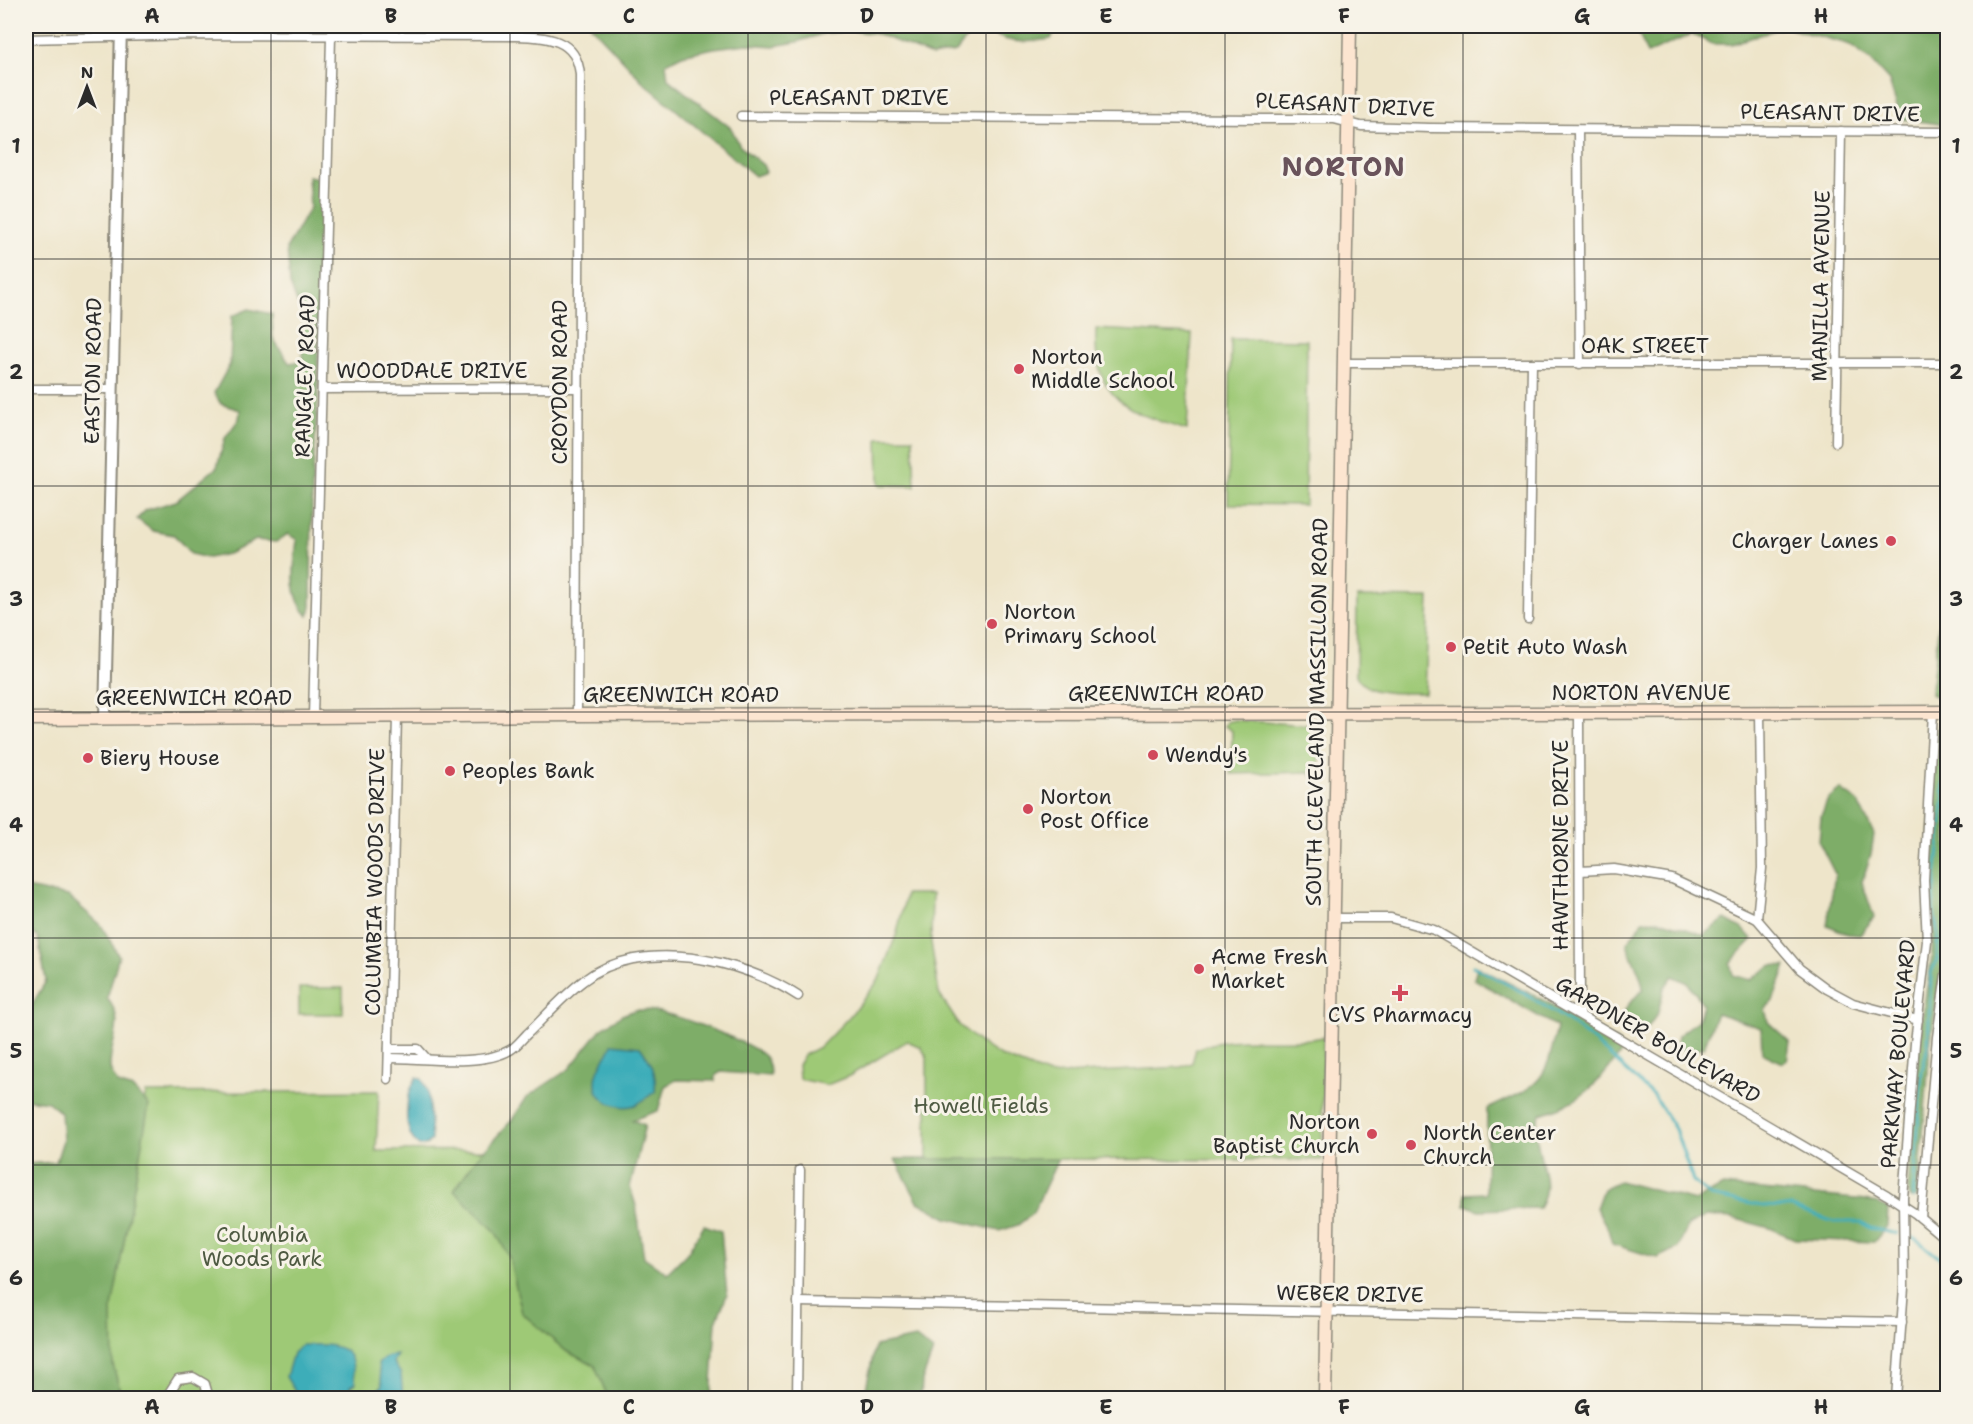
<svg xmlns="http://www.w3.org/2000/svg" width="1973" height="1424" viewBox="0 0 1973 1424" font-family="'Shantell Sans',sans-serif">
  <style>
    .green { fill: #9ec976; stroke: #647a50; stroke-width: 1.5 }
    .forest { fill: #7ead67; stroke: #546c49; stroke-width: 1.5 }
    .water { fill: #3dadb9; stroke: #346c72; stroke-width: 1.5 }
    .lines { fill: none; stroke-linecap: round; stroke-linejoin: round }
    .stream { stroke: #3dadb9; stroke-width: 3 }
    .minor-casing { stroke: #8c887a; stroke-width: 11 }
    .tertiary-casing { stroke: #8c887a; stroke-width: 14 }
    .secondary-casing { stroke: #8c887a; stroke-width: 15 }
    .minor { stroke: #fff; stroke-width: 8 }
    .tertiary { stroke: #fff; stroke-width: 10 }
    .secondary { stroke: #fce5d0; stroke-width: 12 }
    .grid { fill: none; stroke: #2b2b2b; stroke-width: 1.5; stroke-opacity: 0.55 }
    .poi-dot { fill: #d1495b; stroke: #f7f3e8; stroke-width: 2 }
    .labels { text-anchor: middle; stroke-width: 6; stroke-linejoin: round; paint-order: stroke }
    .street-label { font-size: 21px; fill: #2b2b2b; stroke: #f7f3e8 }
    .poi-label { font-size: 21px; fill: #2b2b2b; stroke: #f7f3e8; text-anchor: start }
    .park-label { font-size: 21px; fill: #4e5a42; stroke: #f7f3e8 }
    .district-label { font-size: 27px; font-weight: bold; letter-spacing: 1.5px; fill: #69535b; stroke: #f7f3e8 }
    .neatline { fill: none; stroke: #2b2b2b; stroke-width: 2 }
    .grid-label { font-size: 20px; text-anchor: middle; font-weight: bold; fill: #2b2b2b }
  </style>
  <rect width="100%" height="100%" fill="#f7f3e8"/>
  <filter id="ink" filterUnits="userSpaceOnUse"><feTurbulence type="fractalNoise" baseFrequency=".0167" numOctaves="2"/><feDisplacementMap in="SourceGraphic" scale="12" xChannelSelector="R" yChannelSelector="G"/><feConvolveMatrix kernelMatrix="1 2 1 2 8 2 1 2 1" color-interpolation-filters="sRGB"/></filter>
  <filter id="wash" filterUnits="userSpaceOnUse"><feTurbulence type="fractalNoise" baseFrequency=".008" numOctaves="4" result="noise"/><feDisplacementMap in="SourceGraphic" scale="24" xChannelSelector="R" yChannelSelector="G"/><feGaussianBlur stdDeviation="1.35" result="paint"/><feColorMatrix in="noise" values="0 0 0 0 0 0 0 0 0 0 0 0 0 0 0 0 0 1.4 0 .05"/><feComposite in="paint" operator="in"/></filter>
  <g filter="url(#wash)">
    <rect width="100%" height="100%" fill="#eee5ca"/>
    <g class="green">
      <path d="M1096 329 1192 334 1187 430C1129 413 1092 399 1096 329Z"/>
      <path d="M1231 339 1307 340 1305 505 1228 504Z"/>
      <path d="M878 438H913L915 486 879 485Z"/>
      <path d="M1357 597 1429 598 1425 693C1404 692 1366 698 1356 675Z"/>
      <path d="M1235 720 1307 725 1319 743V778H1313L1309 772 1231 774 1232 731 1225 726 1227 722Z"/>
      <path d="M906 894H932L931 942 939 994 959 1025 979 1042 1000 1056 1049 1075 1181 1067 1192 1063 1196 1049C1237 1032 1281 1046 1323 1037L1322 1160 1003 1159 1002 1162 978 1159 927 1160V1057L921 1047 907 1041 849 1076 827 1085 799 1079 798 1065 804 1055 821 1046 849 1017 878 981 897 933Z"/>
      <rect x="299" y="988" width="44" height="26"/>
      <path d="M379 1091 376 1151 498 1150 607 1363 609 1398H122L103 1358 104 1256 146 1093Z"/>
    </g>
    <g class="forest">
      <path d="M591 26H1057L1051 39C1035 41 1020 44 1004 39 987 33 994 30 972 31L956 52 932 56 878 34 854 31 825 33 797 42 774 46 747 44 714 48 682 55 666 63 668 79 731 128 740 146 763 165 766 172 755 176 644 83Z"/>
      <path d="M1636 26H1947V63L1942 65 1941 106 1947 125 1901 119 1889 81 1870 60 1848 44 1784 27 1731 44H1712L1692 34 1647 54Z"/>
      <path d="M308 176 325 179 318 318V400L312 490 311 607 308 616C288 595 294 567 297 540L288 534 276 542 256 540 228 554 208 558 191 554 174 535 153 531 137 519 146 510 176 501 217 467 225 438 239 419 240 410 221 404 214 393 230 364 232 316 249 309 272 314 273 338 289 363 302 361 303 317 290 284 287 248 310 207Z"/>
      <path d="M1947 548 1948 693 1941 699 1931 694Z"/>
      <path d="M1947 724V932L1930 1047 1918 1197 1910 1198 1908 1189 1917 1049 1932 956 1933 917 1928 898V873L1936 733 1939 725Z"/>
      <path d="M1840 789 1858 802 1874 834 1871 854 1862 882 1874 917 1860 935 1848 934 1827 925 1835 874 1819 842 1821 816 1828 799Z"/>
      <path d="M26 888 68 896 101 925 119 956 107 998C127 1023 110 1039 110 1067 110 1072 115 1079 118 1084L133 1089 149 1105 112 1308 113 1365 122 1398H26V1164L56 1162 63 1140 61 1113 48 1102 26 1099V1015L46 981 38 938 26 927Z"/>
      <path d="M1725 919 1741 928 1753 939 1730 963 1733 975 1750 980 1772 965 1786 966 1773 1001 1765 1009 1768 1022 1790 1042 1787 1060 1783 1063 1762 1053 1761 1028 1717 1013 1704 1047 1689 1051 1676 1047 1678 1036 1698 1020 1703 1004 1688 983 1673 976 1664 988 1658 1013 1641 1037 1628 1032 1619 1021 1628 1005 1643 989C1642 972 1631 960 1627 943L1643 921 1660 920 1704 935Z"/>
      <path d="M1477 967 1547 1002 1618 1042 1621 1053C1597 1085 1580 1104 1540 1114 1526 1145 1559 1177 1539 1208L1479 1210 1465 1205V1194L1486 1193 1487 1109C1539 1085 1545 1086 1557 1027L1474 979Z"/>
      <path d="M635 1010C641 1010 648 1010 654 1011 674 1014 755 1043 766 1058 769 1063 770 1070 770 1076L721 1072 716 1075 715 1081 676 1080 665 1086 658 1111 632 1120 645 1125 630 1187 636 1206 644 1257 667 1273 687 1253 704 1225 721 1231 727 1295 716 1322 711 1398H608L595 1366 566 1351 522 1313 509 1257 495 1231 454 1191 475 1160 512 1120 527 1097 569 1069 601 1029 622 1015Z"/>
      <path d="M895 1159H1058L1033 1213 1018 1225 999 1231 947 1218 918 1202Z"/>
      <path d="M1619 1181 1695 1201 1723 1186 1866 1200 1888 1208 1887 1226 1874 1242 1795 1239 1770 1228 1732 1218 1706 1216 1688 1226 1678 1248 1657 1258 1612 1244 1608 1229 1596 1208 1603 1189Z"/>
      <path d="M916 1338 933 1351 922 1381 921 1398H864L875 1346Z"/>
    </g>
    <g class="water">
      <path d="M612 1044 640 1047C652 1063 657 1072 655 1092 648 1096 642 1102 635 1105 620 1111 595 1101 596 1082 596 1067 607 1058 612 1044Z"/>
      <path d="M417 1077 422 1079 428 1091 431 1140 425 1146H419C401 1131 405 1094 417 1077Z"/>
      <path d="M302 1345C316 1345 346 1342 351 1359 354 1367 353 1375 356 1383L350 1386V1391L375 1395 382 1385 378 1364 386 1357 397 1355 393 1362 401 1374 403 1398H299L286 1377 293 1353Z"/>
    </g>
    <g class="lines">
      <g class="stream">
        <path d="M1945 703 1948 672"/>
        <path d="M1473 966 1524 993 1565 1019 1596 1043 1654 1096 1675 1129 1693 1181 1710 1196 1762 1206 1792 1207 1834 1222H1862L1870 1228 1898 1234"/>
        <path d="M1913 1198 1922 1070 1928 1046 1931 973 1937 959 1938 935 1933 908 1943 807 1946 721"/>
        <path d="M1909 1237 1916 1239 1948 1265"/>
      </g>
    </g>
  </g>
  <g filter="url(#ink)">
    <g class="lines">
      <g class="minor-casing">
        <g id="minor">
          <path d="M26 39 197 35 516 36C546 37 577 38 580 75L577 715"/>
          <path d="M741 116 1264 119H1334L1361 126 1430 128 1948 132"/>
          <path d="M1578 130 1580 364"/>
          <path d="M1343 363H1948"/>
          <path d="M26 389H112"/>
          <path d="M323 389 578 388"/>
          <path d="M1836 442 1841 131"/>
          <path d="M1528 619 1532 363"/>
          <path d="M1579 712 1580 1014"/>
          <path d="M313 717 331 37"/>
          <path d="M1580 871 1614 869 1672 879 1757 919 1800 969 1827 989 1853 1003 1918 1020"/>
          <path d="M1333 918H1391L1434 930 1887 1195 1916 1214 1948 1241"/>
          <path d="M1757 919 1762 868 1760 712"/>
          <path d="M389 1049H418L426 1058"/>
          <path d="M389 1058C423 1058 481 1067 510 1050 516 1047 522 1039 527 1034 545 1017 563 996 583 981 640 936 742 959 798 996"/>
          <path d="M388 1079 397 717"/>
          <path d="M1921 1218 1937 1037 1948 961"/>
          <path d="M798 1302 1902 1322"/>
          <path d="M170 1398 169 1393 178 1379 193 1377 205 1384 209 1398"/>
          <path d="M797 1398 800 1170"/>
          <path d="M1896 1398 1904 1287 1903 1198 1915 1043 1927 941 1924 880 1933 712"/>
        </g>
      </g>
      <g class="tertiary-casing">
        <path id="tertiary" d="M105 718 121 26"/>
      </g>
      <g class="secondary-casing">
        <g id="secondary">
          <path d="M26 719 577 715 1948 712"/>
          <path d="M1325 1398 1350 26"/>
        </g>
      </g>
      <use href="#minor" class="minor"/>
      <use href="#tertiary" class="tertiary"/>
      <use href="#secondary" class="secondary"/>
    </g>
  </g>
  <path class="grid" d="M271 26V1398M510 26V1398M748 26V1398M986 26V1398M1225 26V1398M1463 26V1398M1702 26V1398M26 259H1948M26 486H1948M26 712H1948M26 938H1948M26 1165H1948"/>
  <g class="poi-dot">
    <circle cx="1019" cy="369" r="6"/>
    <circle cx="1891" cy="541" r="6"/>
    <circle cx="992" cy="624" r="6"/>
    <circle cx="1451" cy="647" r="6"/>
    <circle cx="1153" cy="755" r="6"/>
    <circle cx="88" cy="758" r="6"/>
    <circle cx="450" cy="771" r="6"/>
    <circle cx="1028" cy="809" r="6"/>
    <circle cx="1199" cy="969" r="6"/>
    <path d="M1397 984h6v6h6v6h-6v6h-6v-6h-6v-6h6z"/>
    <circle cx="1372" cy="1134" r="6"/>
    <circle cx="1411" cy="1145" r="6"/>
  </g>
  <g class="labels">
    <g class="street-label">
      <text x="859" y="105">PLEASANT DRIVE</text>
      <text transform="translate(1345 105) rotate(3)" y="7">PLEASANT DRIVE</text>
      <text transform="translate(1830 113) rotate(1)" y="7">PLEASANT DRIVE</text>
      <text transform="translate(1821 286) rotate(-89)" y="7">MANILLA AVENUE</text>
      <text x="1645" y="353">OAK STREET</text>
      <text transform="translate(93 371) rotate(-89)" y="7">EASTON ROAD</text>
      <text x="432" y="378">WOODDALE DRIVE</text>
      <text transform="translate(305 376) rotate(-88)" y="7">RANGLEY ROAD</text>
      <text transform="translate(560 382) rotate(-90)" y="7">CROYDON ROAD</text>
      <text x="1641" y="700">NORTON AVENUE</text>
      <text x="1166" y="701">GREENWICH ROAD</text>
      <text x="681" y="702">GREENWICH ROAD</text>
      <text x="194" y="705">GREENWICH ROAD</text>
      <text transform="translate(1317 712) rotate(-89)" y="7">SOUTH CLEVELAND MASSILLON ROAD</text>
      <text transform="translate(1561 845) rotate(-90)" y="7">HAWTHORNE DRIVE</text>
      <text transform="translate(375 882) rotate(-89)" y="7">COLUMBIA WOODS DRIVE</text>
      <text transform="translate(1658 1040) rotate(30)" y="7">GARDNER BOULEVARD</text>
      <text transform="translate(1898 1054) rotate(-85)" y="7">PARKWAY BOULEVARD</text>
      <text transform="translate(1350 1294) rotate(1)" y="7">WEBER DRIVE</text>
    </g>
    <g class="poi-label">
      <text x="1031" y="364">Norton<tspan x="1031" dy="24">Middle School</tspan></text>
      <text x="1879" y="548" text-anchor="end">Charger Lanes</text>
      <text x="1004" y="619">Norton<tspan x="1004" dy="24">Primary School</tspan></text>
      <text x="1463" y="654">Petit Auto Wash</text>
      <text x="1165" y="762">Wendy's</text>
      <text x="100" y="765">Biery House</text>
      <text x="462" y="778">Peoples Bank</text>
      <text x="1040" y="804">Norton<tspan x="1040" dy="24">Post Office</tspan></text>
      <text x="1211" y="964">Acme Fresh<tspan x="1211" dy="24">Market</tspan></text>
      <text x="1400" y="1022" text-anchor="middle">CVS Pharmacy</text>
      <text x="1360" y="1129" text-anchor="end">Norton<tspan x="1360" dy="24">Baptist Church</tspan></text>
      <text x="1423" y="1140">North Center<tspan x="1423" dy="24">Church</tspan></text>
    </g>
    <g class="park-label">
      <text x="981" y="1113">Howell Fields</text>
      <text x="262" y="1242">Columbia<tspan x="262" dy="24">Woods Park</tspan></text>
    </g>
    <g class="district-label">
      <text x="1344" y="176">NORTON</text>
    </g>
  </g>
  <rect width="1973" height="1424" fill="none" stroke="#f7f3e8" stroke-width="66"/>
  <g transform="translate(87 87)" stroke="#f7f3e8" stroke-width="4.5" paint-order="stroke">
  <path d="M0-4.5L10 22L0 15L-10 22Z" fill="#2b2b2b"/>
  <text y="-9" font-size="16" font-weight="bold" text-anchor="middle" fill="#2b2b2b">N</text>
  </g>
  <rect x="33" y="33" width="1907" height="1358" class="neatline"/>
  <g class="grid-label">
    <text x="152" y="23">A</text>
    <text x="391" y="23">B</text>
    <text x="629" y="23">C</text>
    <text x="867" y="23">D</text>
    <text x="1106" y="23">E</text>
    <text x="1344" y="23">F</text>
    <text x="1582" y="23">G</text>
    <text x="1821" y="23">H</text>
    <text x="16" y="153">1</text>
    <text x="1956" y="153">1</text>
    <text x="16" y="379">2</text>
    <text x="1956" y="379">2</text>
    <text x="16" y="606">3</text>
    <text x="1956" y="606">3</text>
    <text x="16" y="832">4</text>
    <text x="1956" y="832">4</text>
    <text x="16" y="1058">5</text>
    <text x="1956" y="1058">5</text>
    <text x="16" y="1285">6</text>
    <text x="1956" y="1285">6</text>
    <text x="152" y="1414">A</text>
    <text x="391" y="1414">B</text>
    <text x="629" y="1414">C</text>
    <text x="867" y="1414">D</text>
    <text x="1106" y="1414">E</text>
    <text x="1344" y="1414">F</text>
    <text x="1582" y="1414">G</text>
    <text x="1821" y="1414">H</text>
  </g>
</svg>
